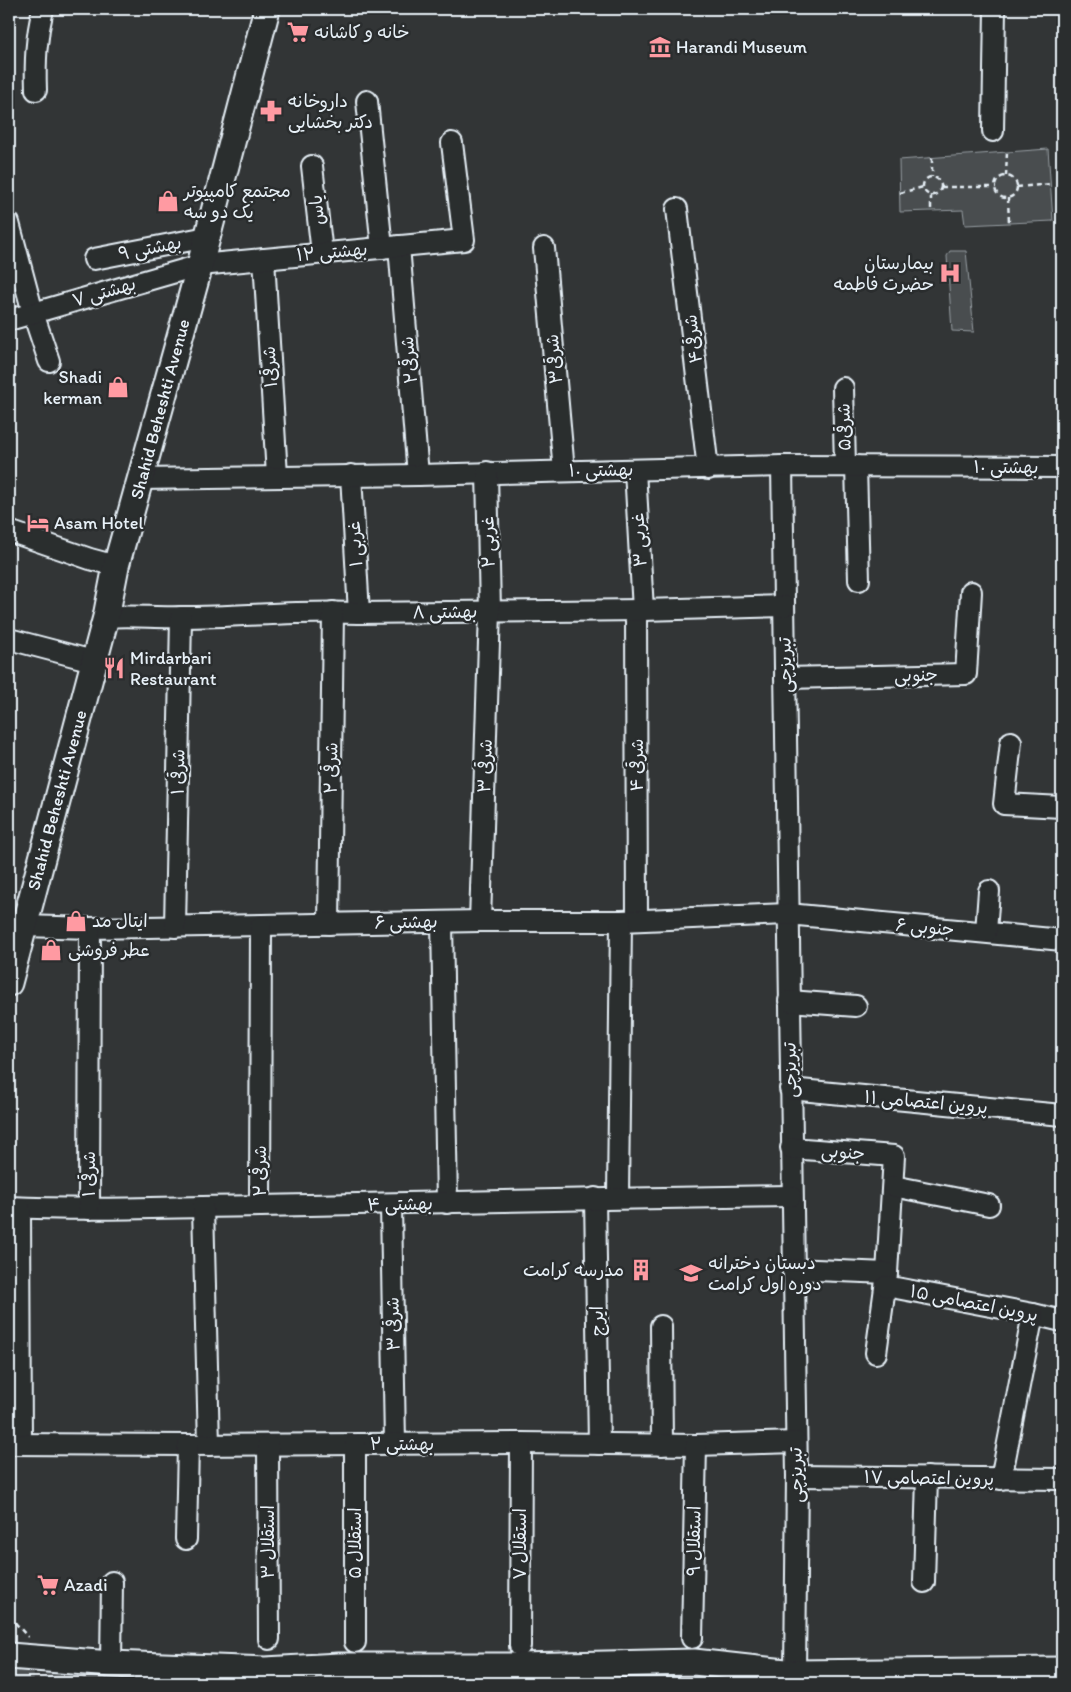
<svg xmlns="http://www.w3.org/2000/svg" width="1071" height="1692" viewBox="0 0 1071 1692" font-family="Itim,'Playpen Sans Arabic',sans-serif">
  <style>
    .green { fill: #494d4f; stroke: #989fa4 }
    .lines { fill: none; stroke-linecap: round; stroke-linejoin: round }
    .major-tunnel { stroke: #4d5153; stroke-width: 25; stroke-dasharray: 25 12; stroke-linecap: butt }
    .minor-casing { stroke: #e8f1f8; stroke-width: 24 }
    .major-casing { stroke: #e8f1f8; stroke-width: 29 }
    .path { stroke: #e8f1f8; stroke-width: 2.5; stroke-dasharray: 5 4; stroke-linecap: butt }
    .minor { stroke: #2a2d2e; stroke-width: 20 }
    .major { stroke: #2a2d2e; stroke-width: 25 }
    .labels { text-anchor: middle; stroke-width: 5; stroke-linejoin: round; paint-order: stroke }
    .poi-label { font-size: 18px; fill: #e8f1f8; stroke: #2a2d2e; text-anchor: start }
    .street-label { font-size: 18px; fill: #e8f1f8; stroke: #2a2d2e }
  </style>
  <rect width="100%" height="100%" fill="#323536"/>
  <filter id="ink" filterUnits="userSpaceOnUse"><feTurbulence type="fractalNoise" baseFrequency=".02" numOctaves="2"/><feDisplacementMap in="SourceGraphic" scale="10" xChannelSelector="R" yChannelSelector="G"/><feConvolveMatrix kernelMatrix="1 2 1 2 8 2 1 2 1" color-interpolation-filters="sRGB"/></filter>
  <g filter="url(#ink)">
    <g class="green">
      <path d="M1048 149 1053 221 965 225 963 210 900 212 899 160Z"/>
      <path d="M950 251H966L974 332 952 331 947 256Z"/>
    </g>
    <g class="lines">
      <path class="major-tunnel" d="M9 1671 242 1683"/>
      <g class="minor-casing">
        <g id="minor">
          <path d="M36 90C35 61 36 38 43 9"/>
          <path d="M367 101 382 248"/>
          <path d="M993 131 995 9"/>
          <path d="M312 166 322 253"/>
          <path d="M677 209 708 469"/>
          <path d="M9 223 33 313 49 361"/>
          <path d="M399 246 418 475"/>
          <path d="M544 248 564 471"/>
          <path d="M94 259 207 237"/>
          <path d="M264 259 277 476"/>
          <path d="M9 320 200 265 464 240 452 143"/>
          <path d="M843 388 845 465"/>
          <path d="M782 466 797 1476 795 1673"/>
          <path d="M856 466 859 580"/>
          <path d="M635 470 643 610"/>
          <path d="M351 475 359 613"/>
          <path d="M140 479 418 475 782 466 1062 467"/>
          <path d="M9 531 90 559 116 566"/>
          <path d="M636 610 637 920"/>
          <path d="M106 617C132 615 157 618 183 617 242 617 300 610 359 613L643 610 784 606"/>
          <path d="M9 639 93 661"/>
          <path d="M785 678 966 674 971 592"/>
          <path d="M1011 742 1004 804 1062 807"/>
          <path d="M480 921 490 611 487 472"/>
          <path d="M442 922 447 1203"/>
          <path d="M329 924 333 612"/>
          <path d="M24 926 90 928 480 921H621L788 914 1062 940"/>
          <path d="M175 927 181 617"/>
          <path d="M986 932 989 891"/>
          <path d="M789 1001 856 1006"/>
          <path d="M790 1089 1062 1115"/>
          <path d="M791 1148 894 1156 887 1273 876 1353"/>
          <path d="M893 1186 989 1205"/>
          <path d="M595 1198 599 1444"/>
          <path d="M618 1198 621 921"/>
          <path d="M391 1204 395 1444"/>
          <path d="M260 1206 261 926"/>
          <path d="M9 1207C93 1211 177 1207 260 1206 438 1203 614 1198 791 1196"/>
          <path d="M203 1207 209 1445"/>
          <path d="M20 1208 21 1444"/>
          <path d="M89 1209 90 928"/>
          <path d="M792 1269 887 1273"/>
          <path d="M886 1286 1033 1314 1062 1321"/>
          <path d="M661 1326 662 1445"/>
          <path d="M9 1444 188 1445 521 1443 696 1445 796 1442"/>
          <path d="M268 1445 269 1639"/>
          <path d="M355 1445V1642"/>
          <path d="M797 1476 1062 1479"/>
          <path d="M1001 1479 1033 1314"/>
          <path d="M186 1539 188 1445"/>
          <path d="M924 1582 927 1477"/>
          <path d="M692 1638 696 1445"/>
          <path d="M520 1646 521 1443"/>
          <path d="M111 1664 112 1582"/>
        </g>
      </g>
      <g class="major-casing">
        <g id="major">
          <path d="M9 983 106 617 116 566 200 265 267 9"/>
          <path d="M9 1656 111 1664 265 1670 339 1666H520L694 1662 795 1673 1062 1670"/>
        </g>
      </g>
      <g class="path">
        <path d="M932 158V177"/>
        <path d="M1006 176 1007 152"/>
        <circle cx="1006" cy="187" r="11"/>
        <circle cx="932" cy="186" r="9"/>
        <path d="M941 187H996"/>
        <path d="M1017 187 1051 184"/>
        <path d="M900 193 923 187"/>
        <path d="M931 195V211"/>
        <path d="M1008 198 1009 223"/>
        <path d="M9 1616 28 1637"/>
      </g>
      <use href="#minor" class="minor"/>
      <use href="#major" class="major"/>
    </g>
  </g>
  <defs>
    <g id="supermarket-bare" transform="scale(1.725)"><path d="M-6-5.5h2.5l.6 2H6L4.5 2H-2.5L-4.4-4H-6ZM-1.5 3.2a1.3 1.3 0 1 0 .1 0ZM3 3.2a1.3 1.3 0 1 0 .1 0Z" fill="#ff9aa2" stroke="#2a2d2e" stroke-width="2.5" paint-order="stroke"/></g>
    <g id="museum-bare" transform="scale(1.725)"><path d="M0-6L6-3V-2H-6V-3ZM-5-1h2V3h-2ZM-1-1h2V3h-2ZM3-1h2V3H3ZM-6 4H6V6H-6Z" fill="#ff9aa2" stroke="#2a2d2e" stroke-width="2.5" paint-order="stroke"/></g>
    <g id="pharmacy-bare" transform="scale(1.725)"><path d="M-2-6h4v4h4v4h-4v4h-4v-4h-4v-4h4Z" fill="#ff9aa2" stroke="#2a2d2e" stroke-width="2.5" paint-order="stroke"/></g>
    <g id="shop-bare" transform="scale(1.725)"><path d="M-5-2.5h2.3a2.7 3.5 0 0 1 5.4 0H5L5.5 6h-11ZM-1.5-2.5h3a1.5 2.3 0 0 0-3 0Z" fill="#ff9aa2" stroke="#2a2d2e" stroke-width="2.5" paint-order="stroke"/></g>
    <g id="hospital-bare" transform="scale(1.725)"><path d="M-5-5h3v3.5h4V-5h3V5h-3V1.5h-4V5h-3Z" fill="#ff9aa2" stroke="#2a2d2e" stroke-width="2.5" paint-order="stroke"/></g>
    <g id="hotel-bare" transform="scale(1.725)"><path d="M-6-4.5h1.5V1H6V5H4.5V3h-9V5H-6ZM-4 0a1.8 1.8 0 1 1 3.6 0ZM.5 0V-2.5h3Q6-2.5 6 0Z" fill="#ff9aa2" stroke="#2a2d2e" stroke-width="2.5" paint-order="stroke"/></g>
    <g id="restaurant-bare" transform="scale(1.725)"><path d="M-5-6h1v4h1v-4h1v4h1v-4h1v5L-1.5 .5V6h-2V.5L-5-1ZM5-6V6H3V1.5H1.5Q1.5-4 5-6Z" fill="#ff9aa2" stroke="#2a2d2e" stroke-width="2.5" paint-order="stroke"/></g>
    <g id="building-bare" transform="scale(1.725)"><path d="M-4-6H4V6H1V3H-1V6H-4ZM-2.5-4.3h1.7v1.8h-1.7ZM.8-4.3h1.7v1.8H.8ZM-2.5-1h1.7V.8h-1.7ZM.8-1h1.7V.8H.8Z" fill="#ff9aa2" stroke="#2a2d2e" stroke-width="2.5" paint-order="stroke"/></g>
    <g id="school-bare" transform="scale(1.725)"><path d="M0-5L7-2L0 1L-7-2ZM-4 1L0 2.5L4 1V4Q0 6-4 4Z" fill="#ff9aa2" stroke="#2a2d2e" stroke-width="2.5" paint-order="stroke"/></g>
  </defs>
  <g fill-rule="evenodd">
    <use href="#supermarket-bare" x="298" y="32"/>
    <use href="#museum-bare" x="660" y="47"/>
    <use href="#pharmacy-bare" x="271" y="111"/>
    <use href="#shop-bare" x="168" y="201"/>
    <use href="#hospital-bare" x="950" y="273"/>
    <use href="#shop-bare" x="118" y="387"/>
    <use href="#hotel-bare" x="38" y="523"/>
    <use href="#restaurant-bare" x="114" y="668"/>
    <use href="#shop-bare" x="76" y="921"/>
    <use href="#shop-bare" x="51" y="950"/>
    <use href="#building-bare" x="641" y="1270"/>
    <use href="#school-bare" x="691" y="1273"/>
    <use href="#supermarket-bare" x="48" y="1585"/>
  </g>
  <g class="labels">
    <g class="poi-label">
      <text x="314" y="38">خانه و کاشانه</text>
      <text x="676" y="53">Harandi Museum</text>
      <text x="288" y="107">داروخانه<tspan x="288" dy="21">دکتر بخشایی</tspan></text>
      <text x="184" y="197">مجتمع کامپیوتر<tspan x="184" dy="21">یک دو سه</tspan></text>
      <text x="934" y="269" text-anchor="end">بیمارستان<tspan x="934" dy="21">حضرت فاطمه</tspan></text>
      <text x="102" y="383" text-anchor="end">Shadi<tspan x="102" dy="21">kerman</tspan></text>
      <text x="54" y="529">Asam Hotel</text>
      <text x="130" y="664">Mirdarbari<tspan x="130" dy="21">Restaurant</tspan></text>
      <text x="92" y="927">ایتال مد</text>
      <text x="68" y="956">عطر فروشی</text>
      <text x="708" y="1269">دبستان دخترانه<tspan x="708" dy="21">دوره اول کرامت</tspan></text>
      <text x="624" y="1276" text-anchor="end">مدرسه کرامت</text>
      <text x="64" y="1591">Azadi</text>
    </g>
    <g class="street-label">
      <text transform="translate(317 210) rotate(-96)" y="6">یاس</text>
      <text transform="translate(150 248) rotate(-11)" y="6">بهشتی ۹</text>
      <text transform="translate(332 252) rotate(-5)" y="6">بهشتی ۱۲</text>
      <text transform="translate(104 292) rotate(-16)" y="6">بهشتی ۷</text>
      <text transform="translate(693 339) rotate(-97)" y="6">شرقی۴</text>
      <text transform="translate(554 359) rotate(-95)" y="6">شرقی۳</text>
      <text transform="translate(409 360) rotate(-95)" y="6">شرقی۲</text>
      <text transform="translate(270 367) rotate(-93)" y="6">شرقی۱</text>
      <text transform="translate(160 409) rotate(-75)" y="6">Shahid Beheshti Avenue</text>
      <text transform="translate(844 427) rotate(-91)" y="6">شرقی۵</text>
      <text x="1006" y="473">بهشتی ۱۰</text>
      <text transform="translate(601 470) rotate(-1)" y="6">بهشتی ۱۰</text>
      <text transform="translate(639 540) rotate(-93)" y="6">غربی ۳</text>
      <text transform="translate(488 542) rotate(-91)" y="6">غربی ۲</text>
      <text transform="translate(355 544) rotate(-93)" y="6">غربی ۱</text>
      <text transform="translate(445 612) rotate(-1)" y="6">بهشتی ۸</text>
      <text transform="translate(785 665) rotate(-91)" y="6">تبریزچی</text>
      <text transform="translate(916 675) rotate(-2)" y="6">جنوبی</text>
      <text transform="translate(637 765) rotate(-90)" y="6">شرقی ۴</text>
      <text transform="translate(485 766) rotate(-88)" y="6">شرقی ۳</text>
      <text transform="translate(331 768) rotate(-89)" y="6">شرقی ۲</text>
      <text transform="translate(178 772) rotate(-89)" y="6">شرقی ۱</text>
      <text transform="translate(57 800) rotate(-75)" y="6">Shahid Beheshti Avenue</text>
      <text transform="translate(406 922) rotate(-1)" y="6">بهشتی ۶</text>
      <text transform="translate(925 927) rotate(5)" y="6">جنوبی ۶</text>
      <text transform="translate(790 1070) rotate(-91)" y="6">تبریزچی</text>
      <text transform="translate(926 1102) rotate(5)" y="6">پروین اعتصامی ۱۱</text>
      <text transform="translate(843 1152) rotate(4)" y="6">جنوبی</text>
      <text transform="translate(260 1171) rotate(-90)" y="6">شرقی ۲</text>
      <text transform="translate(89 1174) rotate(-90)" y="6">شرقی ۱</text>
      <text transform="translate(400 1204) rotate(-1)" y="6">بهشتی ۴</text>
      <text transform="translate(974 1303) rotate(11)" y="6">پروین اعتصامی ۱۵</text>
      <text transform="translate(597 1321) rotate(-91)" y="6">ایرج</text>
      <text transform="translate(393 1324) rotate(-91)" y="6">۳ شرقی</text>
      <text x="402" y="1450">بهشتی ۲</text>
      <text transform="translate(796 1475) rotate(-91)" y="6">تبریزچی</text>
      <text transform="translate(929 1478) rotate(1)" y="6">پروین اعتصامی ۱۷</text>
      <text transform="translate(694 1541) rotate(-89)" y="6">استقلال ۹</text>
      <text transform="translate(268 1542) rotate(-90)" y="6">استقلال ۳</text>
      <text transform="translate(355 1543) rotate(-90)" y="6">استقلال ۵</text>
      <text transform="translate(520 1544) rotate(-90)" y="6">استقلال ۷</text>
    </g>
  </g>
  <rect width="1071" height="1692" fill="none" stroke="#2a2d2e" stroke-width="30"/>
  <rect x="15" y="15" width="1041" height="1662" fill="none" stroke="#e8f1f8" stroke-width="2" filter="url(#ink)"/>
</svg>
